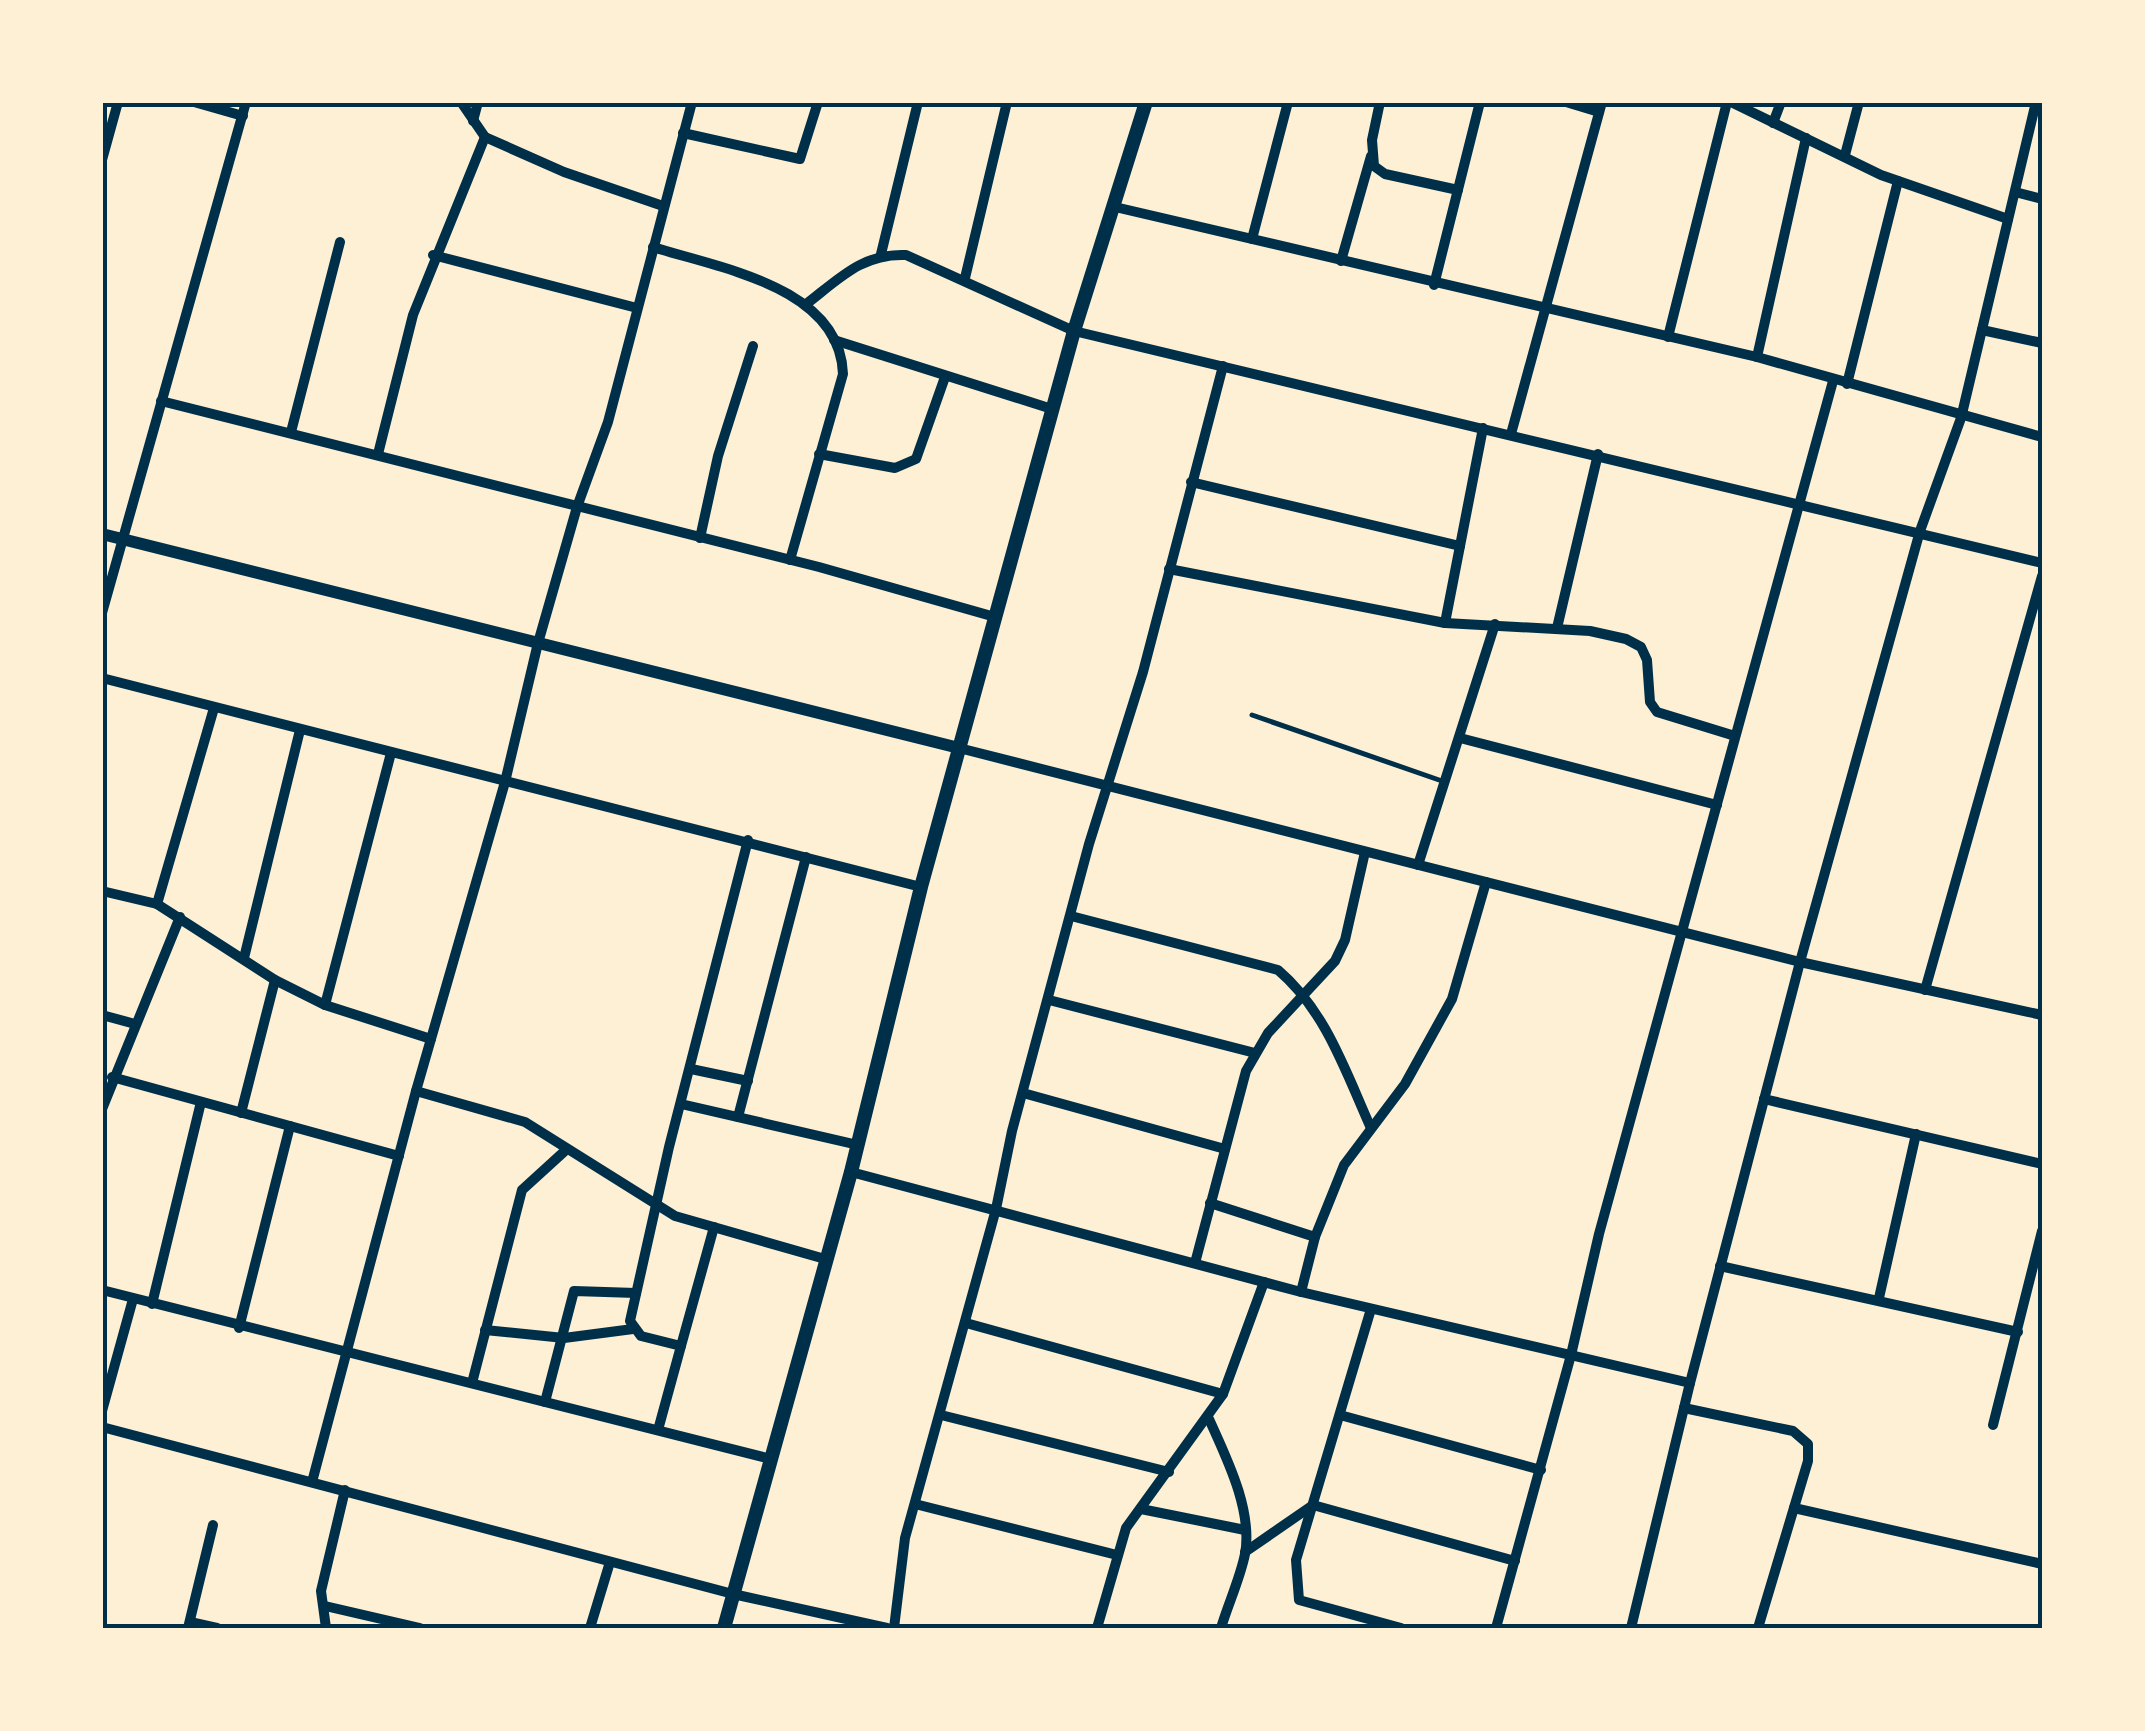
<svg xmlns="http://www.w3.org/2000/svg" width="2145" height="1731" viewBox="0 0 2145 1731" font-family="'Golos Text',sans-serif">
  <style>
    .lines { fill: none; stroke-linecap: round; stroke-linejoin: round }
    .service { stroke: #003049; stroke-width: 5 }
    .minor { stroke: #003049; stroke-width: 10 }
    .tertiary { stroke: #003049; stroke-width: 12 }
    .secondary { stroke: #003049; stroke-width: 14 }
    .neatline { fill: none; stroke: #003049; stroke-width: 4 }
  </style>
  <rect width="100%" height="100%" fill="#fdf0d5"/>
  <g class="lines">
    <path class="service" d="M1252 715 1442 781"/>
    <g class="minor">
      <path d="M194 102 243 116"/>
      <path d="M461 102 485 137 564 172 663 206"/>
      <path d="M1380 102 1372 140 1374 166 1385 174 1458 190"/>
      <path d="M1566 102 1599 112"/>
      <path d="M1731 102 1881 175 2008 219"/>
      <path d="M473 121 478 102"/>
      <path d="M1773 123 1781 102"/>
      <path d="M683 133 800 159 818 102"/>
      <path d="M1845 155 1859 102"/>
      <path d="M102 160 118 102"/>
      <path d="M2015 192 2042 199"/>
      <path d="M1115 207 1757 357 2042 437"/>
      <path d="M1252 239 1288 102"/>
      <path d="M653 247C718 268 840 286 843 374L790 560"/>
      <path d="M881 254 918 102"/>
      <path d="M433 255 637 308"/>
      <path d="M1341 261 1371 156"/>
      <path d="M965 278 1007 102"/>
      <path d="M1434 285 1480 102"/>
      <path d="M805 305C839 279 862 253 906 255L1074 331 2042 563"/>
      <path d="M1982 330 2042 343"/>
      <path d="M1668 337 1727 102"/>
      <path d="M834 340 1052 409"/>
      <path d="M1757 357 1806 138"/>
      <path d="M1847 384 1898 181"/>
      <path d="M161 401 819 567 995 617"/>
      <path d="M291 432 340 242"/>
      <path d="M1511 434 1602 102"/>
      <path d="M378 454 413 315 485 137"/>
      <path d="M819 454 895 468 916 459 945 377"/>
      <path d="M1191 482 1460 546"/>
      <path d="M700 538 718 456 753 346"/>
      <path d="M1169 569 1445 623 1590 631 1626 639 1641 647 1647 660 1650 702 1657 712 1735 736"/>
      <path d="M102 613 246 102"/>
      <path d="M1445 623 1483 428"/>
      <path d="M1557 628 1598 454"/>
      <path d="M102 678 921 887"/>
      <path d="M1460 738 1717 805"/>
      <path d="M959 748 1800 962 2042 1015"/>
      <path d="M1418 865 1495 624"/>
      <path d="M102 891 157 904 275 980 325 1005 431 1039"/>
      <path d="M157 904 214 708"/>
      <path d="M1071 916 1278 970C1325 1010 1345 1070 1370 1126"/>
      <path d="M244 958 300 730"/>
      <path d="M1925 990 2042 576"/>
      <path d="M1049 1000 1255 1053"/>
      <path d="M325 1005 391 753"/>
      <path d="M102 1015 135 1024"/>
      <path d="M691 1069 748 1081"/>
      <path d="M112 1077 399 1156"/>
      <path d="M416 1091 525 1122 675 1216 825 1259"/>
      <path d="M1023 1093 1225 1149"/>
      <path d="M1764 1099 2042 1164"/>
      <path d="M681 1104 858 1145"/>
      <path d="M102 1109 180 917"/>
      <path d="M241 1113 275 980"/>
      <path d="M738 1117 806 857"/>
      <path d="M851 1172 1301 1292 1690 1383"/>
      <path d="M1210 1203 1315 1237"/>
      <path d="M1195 1263 1246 1071 1268 1033 1335 961 1345 940 1365 852"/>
      <path d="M1720 1266 2018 1332"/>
      <path d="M102 1290 771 1459"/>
      <path d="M1301 1292 1315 1237 1344 1165 1405 1084 1452 999 1486 882"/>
      <path d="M1879 1298 1916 1134"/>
      <path d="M152 1304 201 1102"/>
      <path d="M1371 1309 1296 1560 1299 1600 1401 1628"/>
      <path d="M966 1323 1223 1394"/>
      <path d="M239 1328 290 1126"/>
      <path d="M485 1330 564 1338 633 1329"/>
      <path d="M681 1346 714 1227"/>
      <path d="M472 1383 522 1190 567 1149"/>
      <path d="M545 1402 574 1291 636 1293"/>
      <path d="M1684 1408 1793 1431 1808 1444V1461L1758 1628"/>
      <path d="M102 1411 133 1299"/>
      <path d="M941 1415 1169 1472"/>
      <path d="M1340 1415 1541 1470"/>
      <path d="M1209 1419C1226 1457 1253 1510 1245 1554 1240 1579 1228 1604 1221 1628"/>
      <path d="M1993 1425 2042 1231"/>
      <path d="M102 1427 733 1594 887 1628"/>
      <path d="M658 1430 681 1346 641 1336 630 1321 669 1147 748 840"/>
      <path d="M312 1482 416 1091 505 782 538 643 577 507 608 422 692 102"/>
      <path d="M915 1504 1117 1555"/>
      <path d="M1794 1508 2042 1564"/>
      <path d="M1141 1509 1245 1530"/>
      <path d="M1245 1552 1313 1505 1515 1561"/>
      <path d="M325 1606 420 1628"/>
      <path d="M190 1622 217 1628"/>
      <path d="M188 1628 213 1525"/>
      <path d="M326 1628 321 1591 345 1490"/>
      <path d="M590 1628 610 1562"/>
      <path d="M894 1628 905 1538 996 1209 1012 1131 1089 844 1143 672 1223 366"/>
      <path d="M1097 1628 1126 1528 1223 1394 1264 1282"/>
      <path d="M1496 1628 1571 1355 1599 1234 1833 381"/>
      <path d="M1631 1628 1690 1383 1800 962 1920 531 1961 418 2036 102"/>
    </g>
    <path class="tertiary" d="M102 534 959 748"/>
    <path class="secondary" d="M724 1628 851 1172 921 887 1074 331 1146 102"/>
  </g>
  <rect width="2145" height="1731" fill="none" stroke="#fdf0d5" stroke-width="210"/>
  <rect x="105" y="105" width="1935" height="1521" class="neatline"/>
</svg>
